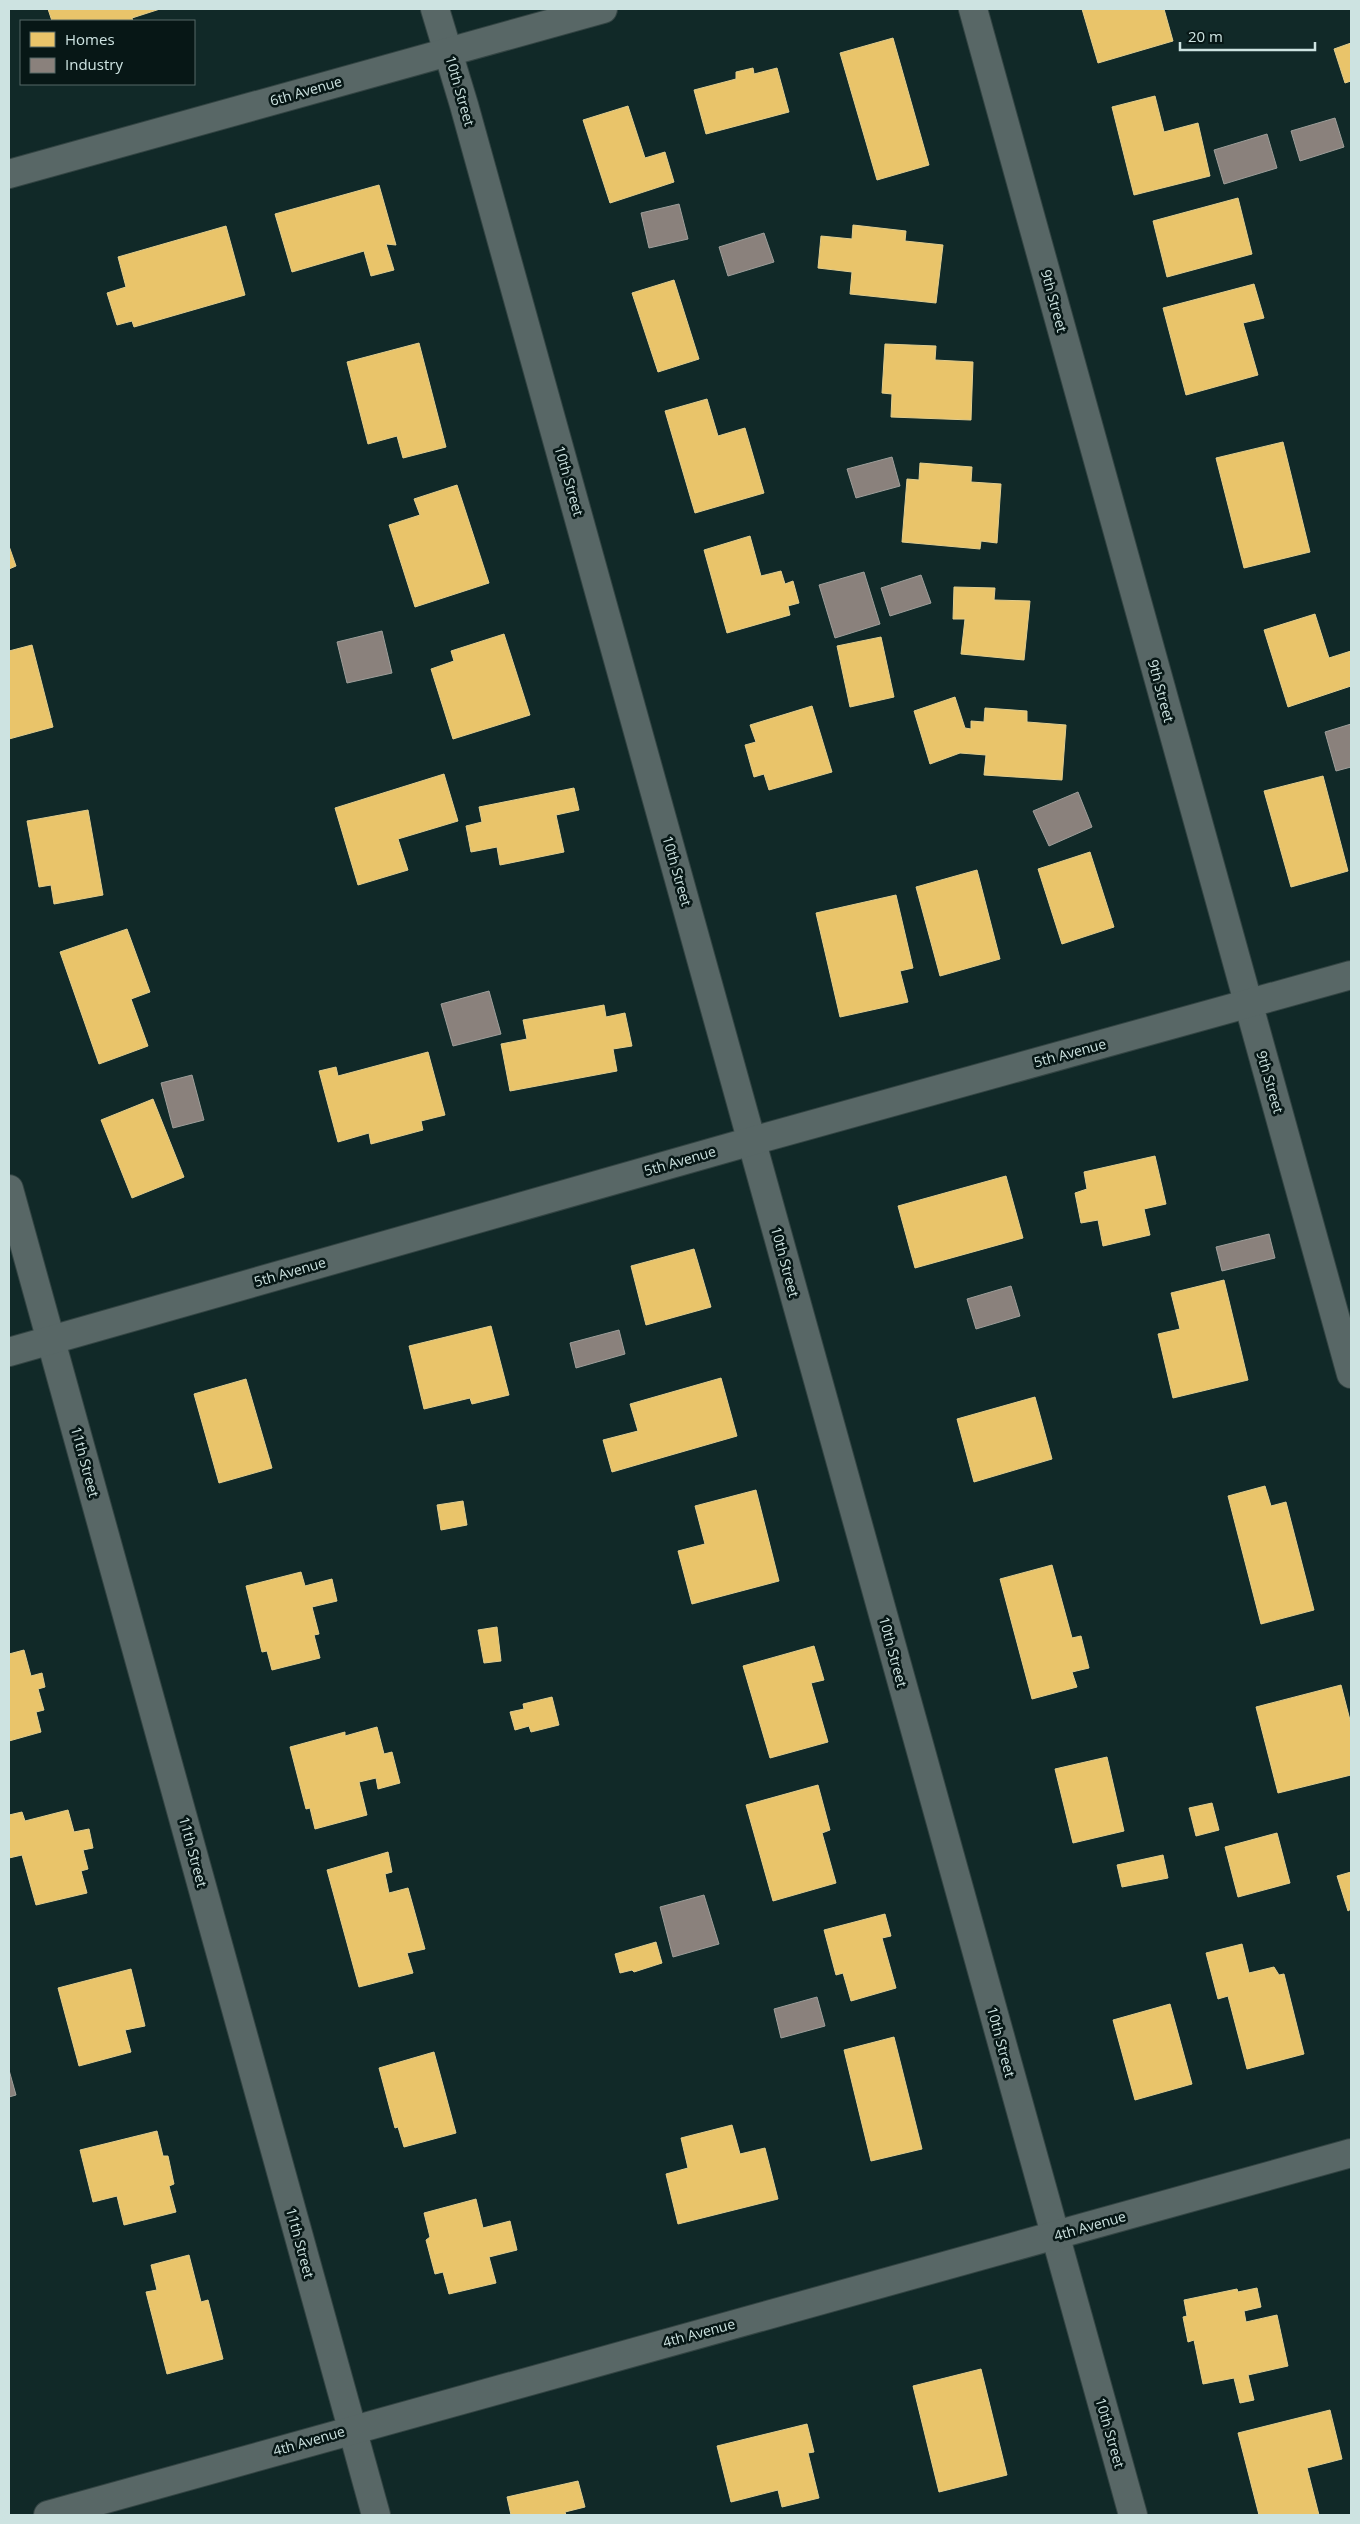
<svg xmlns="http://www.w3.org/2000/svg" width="1360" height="2524" viewBox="0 0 1360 2524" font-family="'Open Sans',sans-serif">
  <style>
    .homes { fill: #e9c46a; stroke: #e1cd8e }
    .industry { fill: #8a817c; stroke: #9e9e9a }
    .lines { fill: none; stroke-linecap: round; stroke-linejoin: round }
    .minor-casing { stroke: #334443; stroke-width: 30 }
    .minor { stroke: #586766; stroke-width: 28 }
    .labels { text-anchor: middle; stroke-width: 5; stroke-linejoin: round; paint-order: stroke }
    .street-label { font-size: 14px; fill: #cde3e1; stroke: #071716 }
  </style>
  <rect width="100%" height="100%" fill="#112928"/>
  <g class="homes">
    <path d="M48 9H160L132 18 133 21H52Z"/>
    <path d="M1082 9H1164L1173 41 1098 63Z"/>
    <path d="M893 38 929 165 877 180 840 53Z"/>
    <path d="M1351 43V81L1345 83 1334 49Z"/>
    <path d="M753 68 754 74 777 68 789 112 706 134 694 90 736 79V72Z"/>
    <path d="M1155 96 1164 132 1198 123 1210 176 1134 195 1112 107Z"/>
    <path d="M628 106 645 158 665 152 674 182 610 203 583 120Z"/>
    <path d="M379 185 396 245 386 244 394 270 371 276 364 251 292 272 275 214Z"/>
    <path d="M1238 198 1252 254 1167 277 1153 221Z"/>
    <path d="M853 225 906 231 905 241 943 245 936 303 850 294 852 272 818 268 821 236 852 239Z"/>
    <path d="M226 226 245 295 134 327 132 321 117 325 107 293 126 287 118 257Z"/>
    <path d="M674 280 699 359 658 372 632 293Z"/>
    <path d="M1254 284 1264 318 1243 323 1258 375 1186 395 1163 308Z"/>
    <path d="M419 343 446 447 403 458 397 436 368 444 347 362Z"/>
    <path d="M885 344 936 346 935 360 973 362 971 420 891 417 892 394 882 393Z"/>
    <path d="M707 399 718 436 745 428 764 493 695 513 665 411Z"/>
    <path d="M1283 442 1310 552 1244 568 1216 458Z"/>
    <path d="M920 463 972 467 971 482 1001 484 997 543 981 541 980 549 902 542 907 479 919 480Z"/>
    <path d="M457 485 489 583 415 607 389 525 420 515 414 499Z"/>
    <path d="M750 536 761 576 781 571 785 584 793 581 799 603 788 606 790 615 727 633 704 550Z"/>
    <path d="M9 546 16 566 9 569Z"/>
    <path d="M954 587 995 588 994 600 1030 601 1024 660 961 654 965 619H953Z"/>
    <path d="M1315 614 1329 658 1351 651V686L1288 707 1264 630Z"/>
    <path d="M504 634 530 715 453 739 431 669 454 661 451 651Z"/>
    <path d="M881 637 894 697 850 707 837 646Z"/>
    <path d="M32 645 53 727 9 739V651Z"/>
    <path d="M955 697 965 728 971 729V721L984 722 985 708 1027 711V722L1066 725 1062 780 984 775 986 755 960 753 930 764 914 711Z"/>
    <path d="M812 706 832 772 769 790 764 774 754 777 745 745 756 742 750 725Z"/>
    <path d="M444 774 458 821 398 839 408 870 358 885 335 808Z"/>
    <path d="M1323 776 1348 871 1291 887 1264 791Z"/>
    <path d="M574 788 579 810 556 815 564 852 500 865 497 847 471 852 466 826 482 822 479 807Z"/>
    <path d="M88 810 103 895 54 904 51 885 39 887 27 821Z"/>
    <path d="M1090 852 1114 927 1062 944 1038 869Z"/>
    <path d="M977 870 1000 959 940 976 916 887Z"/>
    <path d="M896 895 913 968 900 971 908 1002 840 1017 816 913Z"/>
    <path d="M127 929 150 992 131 999 148 1046 99 1064 60 952Z"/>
    <path d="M604 1005 606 1017 625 1013 632 1046 613 1049 617 1071 510 1091 501 1044 527 1039 523 1020Z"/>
    <path d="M428 1052 445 1115 421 1121 423 1130 371 1144 369 1133 338 1142 319 1071 336 1067 338 1076Z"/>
    <path d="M153 1099 184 1177 132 1198 101 1120Z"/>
    <path d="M1155 1156 1166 1204 1144 1209 1150 1235 1103 1246 1098 1220 1081 1223 1075 1193 1087 1189 1084 1172Z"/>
    <path d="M1006 1176 1023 1238 915 1268 898 1206Z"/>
    <path d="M694 1249 711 1307 646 1325 631 1266Z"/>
    <path d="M1224 1280 1248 1380 1173 1398 1158 1334 1180 1329 1171 1293Z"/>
    <path d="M491 1326 509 1395 472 1404 470 1398 424 1409 409 1346Z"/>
    <path d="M721 1378 737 1436 612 1472 603 1440 638 1431 630 1404Z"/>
    <path d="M246 1379 272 1468 219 1483 194 1394Z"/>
    <path d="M1035 1397 1052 1459 974 1482 957 1419Z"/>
    <path d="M1265 1486 1271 1506 1286 1502 1314 1610 1261 1624 1228 1496Z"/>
    <path d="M756 1490 779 1581 692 1604 678 1551 705 1544 695 1506Z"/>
    <path d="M463 1501 467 1525 441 1530 437 1505Z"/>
    <path d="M1052 1565 1072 1638 1081 1636 1089 1668 1072 1672 1077 1687 1032 1699 1000 1579Z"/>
    <path d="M301 1572 305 1586 332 1579 337 1601 312 1607 319 1634 314 1635 320 1658 272 1670 267 1651 262 1652 246 1586Z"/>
    <path d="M497 1627 501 1661 484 1663 478 1630Z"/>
    <path d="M814 1646 824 1680 811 1683 828 1742 770 1758 743 1666Z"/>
    <path d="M24 1650 31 1676 42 1673 45 1687 38 1689 44 1710 36 1712 41 1732 9 1741V1654Z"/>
    <path d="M1341 1685 1351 1724V1775L1278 1793 1256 1707Z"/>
    <path d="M552 1697 559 1725 531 1732 529 1726 515 1730 510 1712 524 1709 523 1704Z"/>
    <path d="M377 1727 384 1754 392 1752 400 1783 378 1789 376 1778 359 1782 367 1815 315 1829 310 1808 306 1809 290 1747 345 1732V1736Z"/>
    <path d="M1107 1757 1124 1831 1073 1843 1055 1769Z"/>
    <path d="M818 1785 830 1830 822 1833 836 1883 773 1901 746 1805Z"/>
    <path d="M1212 1803 1219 1830 1196 1836 1189 1808Z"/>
    <path d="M68 1810 74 1832 89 1829 93 1848 83 1850 88 1869 81 1871 87 1893 36 1905 22 1855 9 1858V1815L22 1812 25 1821Z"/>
    <path d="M1277 1833 1290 1883 1238 1897 1225 1847Z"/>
    <path d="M388 1852 392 1872 385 1874 389 1893 408 1888 425 1949 407 1953 413 1973 359 1987 327 1870Z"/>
    <path d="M1163 1855 1168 1878 1122 1887 1117 1865Z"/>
    <path d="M1351 1872V1909L1348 1911 1337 1876Z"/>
    <path d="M885 1914 891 1936 882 1938 896 1988 851 2001 843 1973 836 1975 824 1930Z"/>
    <path d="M656 1942 662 1963 634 1972 632 1970 620 1973 615 1954Z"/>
    <path d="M1242 1944 1249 1973 1274 1967 1279 1975 1284 1974 1304 2054 1247 2069 1228 1996 1218 1999 1206 1953Z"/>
    <path d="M131 1969 145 2026 125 2030 131 2052 79 2066 58 1988Z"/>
    <path d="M1170 2004 1192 2084 1135 2100 1113 2020Z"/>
    <path d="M894 2037 922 2149 871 2161 844 2050Z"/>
    <path d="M434 2052 456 2133 404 2147 398 2127 395 2128 379 2068Z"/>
    <path d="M732 2125 740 2154 765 2148 778 2199 678 2224 666 2174 688 2168 681 2138Z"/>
    <path d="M157 2131 163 2156H168L174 2184 169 2186 176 2212 124 2225 117 2196 93 2202 80 2150Z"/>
    <path d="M476 2199 483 2228 510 2221 517 2250 489 2257 496 2283 449 2294 443 2272 435 2274 426 2240 430 2237 424 2213Z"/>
    <path d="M189 2255 201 2302 208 2300 223 2359 167 2374 146 2292 157 2290 151 2265Z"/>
    <path d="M1257 2288 1261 2307 1244 2311 1246 2322 1277 2315 1288 2366 1248 2375 1254 2400 1240 2403 1234 2378 1203 2384 1194 2340 1188 2342 1183 2317 1187 2316 1184 2300 1237 2289 1238 2292Z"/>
    <path d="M981 2369 1007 2475 939 2492 913 2386Z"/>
    <path d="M1330 2410 1342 2459 1307 2468 1319 2515H1259L1238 2433Z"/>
    <path d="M807 2424 814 2452 808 2453 819 2498 782 2507 778 2490 731 2502 717 2446Z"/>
    <path d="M578 2481 585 2507 565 2512 566 2515H511L507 2497Z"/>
  </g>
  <g class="industry">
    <path d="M1335 118 1344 147 1300 161 1291 131Z"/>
    <path d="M1267 134 1277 168 1224 184 1214 150Z"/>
    <path d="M679 204 688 239 649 248 641 213Z"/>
    <path d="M764 233 774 262 728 276 719 247Z"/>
    <path d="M892 457 900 486 856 498 847 469Z"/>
    <path d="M864 572 880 624 835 638 819 585Z"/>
    <path d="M921 575 931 603 890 616 881 588Z"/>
    <path d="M382 631 392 673 347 683 337 642Z"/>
    <path d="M1351 724V767L1336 771 1325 732Z"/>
    <path d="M1078 792 1092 827 1049 846 1033 811Z"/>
    <path d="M489 991 501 1034 453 1046 441 1004Z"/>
    <path d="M192 1075 204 1120 173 1128 161 1083Z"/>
    <path d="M1269 1234 1275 1258 1222 1271 1216 1247Z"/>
    <path d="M1011 1286 1020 1316 976 1329 967 1299Z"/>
    <path d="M619 1330 625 1354 576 1368 570 1343Z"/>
    <path d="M704 1895 719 1944 673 1957 660 1907Z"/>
    <path d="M817 1997 825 2026 781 2038 774 2009Z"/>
    <path d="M9 2070 16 2095 9 2097Z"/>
  </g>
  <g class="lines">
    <g class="minor-casing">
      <g id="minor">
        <path d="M435 9 464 105 1133 2515"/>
        <path d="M973 9 1351 1374"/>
        <path d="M9 174 603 9"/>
        <path d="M9 1189 376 2515"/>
        <path d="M9 1352 752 1141 1351 975"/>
        <path d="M48 2515 1351 2153"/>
      </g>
    </g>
    <use href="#minor" class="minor"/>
  </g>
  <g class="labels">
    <g class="street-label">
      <text transform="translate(306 91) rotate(-16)" y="5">6th Avenue</text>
      <text transform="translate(460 91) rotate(74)" y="5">10th Street</text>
      <text transform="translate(1054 301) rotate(75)" y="5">9th Street</text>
      <text transform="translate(569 481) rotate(74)" y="5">10th Street</text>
      <text transform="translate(1161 691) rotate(75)" y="5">9th Street</text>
      <text transform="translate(677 871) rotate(74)" y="5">10th Street</text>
      <text transform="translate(1070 1053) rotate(-15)" y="5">5th Avenue</text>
      <text transform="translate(1270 1082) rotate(74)" y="5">9th Street</text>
      <text transform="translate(680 1161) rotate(-16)" y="5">5th Avenue</text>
      <text transform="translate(785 1262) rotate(75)" y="5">10th Street</text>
      <text transform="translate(290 1272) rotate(-16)" y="5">5th Avenue</text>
      <text transform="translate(85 1462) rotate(75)" y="5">11th Street</text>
      <text transform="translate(893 1652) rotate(75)" y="5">10th Street</text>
      <text transform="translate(193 1852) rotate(75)" y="5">11th Street</text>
      <text transform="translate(1001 2042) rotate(75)" y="5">10th Street</text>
      <text transform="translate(1090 2226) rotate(-16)" y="5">4th Avenue</text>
      <text transform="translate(300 2243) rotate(75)" y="5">11th Street</text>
      <text transform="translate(699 2333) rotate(-15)" y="5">4th Avenue</text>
      <text transform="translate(1110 2433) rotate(74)" y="5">10th Street</text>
      <text transform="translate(309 2441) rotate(-16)" y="5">4th Avenue</text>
    </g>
  </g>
  <rect width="1360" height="2524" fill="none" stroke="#cde3e1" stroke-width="20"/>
  <rect x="20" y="20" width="175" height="65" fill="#071716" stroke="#566967"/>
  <rect x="30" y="32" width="25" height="15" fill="#e9c46a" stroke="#566967"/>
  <text x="65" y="45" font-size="15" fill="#cde3e1">Homes</text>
  <rect x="30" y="58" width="25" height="15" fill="#8a817c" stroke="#566967"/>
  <text x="65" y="70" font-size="15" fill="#cde3e1">Industry</text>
  <path d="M1180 42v8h135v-8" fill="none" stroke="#cde3e1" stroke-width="2.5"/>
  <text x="1188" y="42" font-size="15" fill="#cde3e1" stroke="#071716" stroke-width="4" paint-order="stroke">20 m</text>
</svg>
